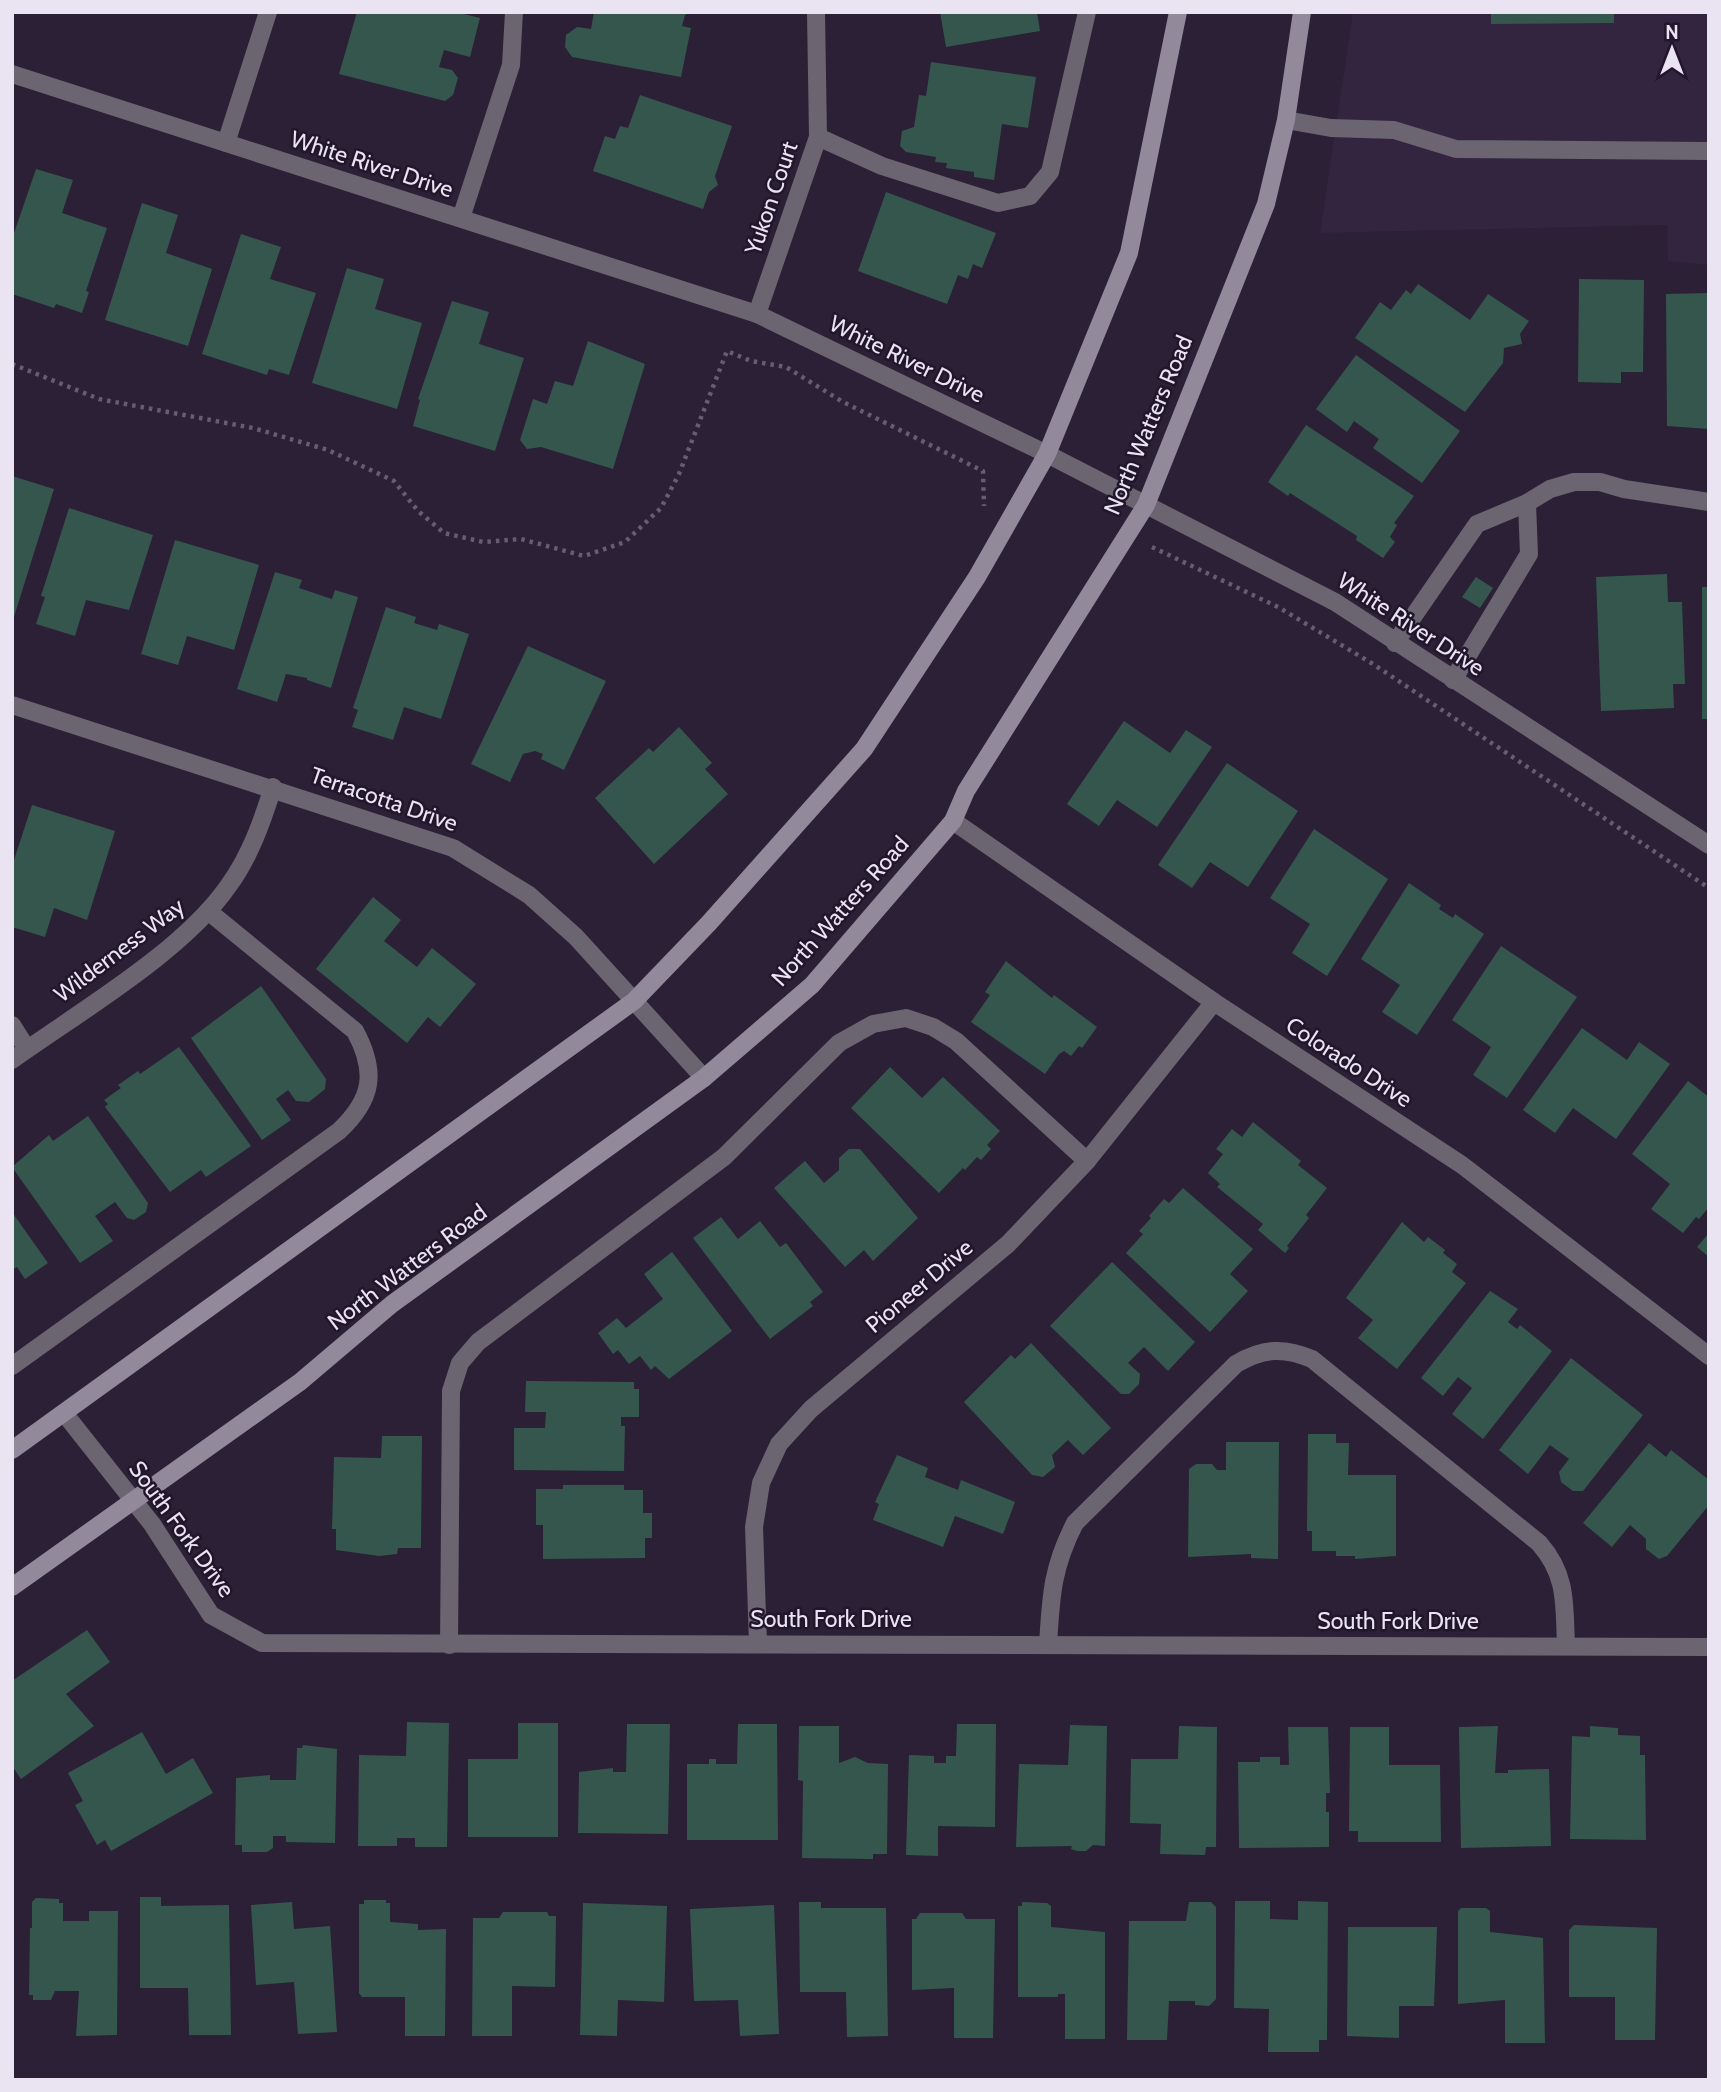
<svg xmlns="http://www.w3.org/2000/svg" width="1721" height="2092" viewBox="0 0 1721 2092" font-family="Cabin,sans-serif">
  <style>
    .built { fill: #332440 }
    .building { fill: #35564d }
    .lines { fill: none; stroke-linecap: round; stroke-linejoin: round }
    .path { stroke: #675d71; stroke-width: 4.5; stroke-dasharray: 3.5 5; stroke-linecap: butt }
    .lane { stroke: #6a6570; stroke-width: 18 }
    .street { stroke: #6a6570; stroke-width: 18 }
    .secondary { stroke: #92899b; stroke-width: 18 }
    .labels { text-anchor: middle; stroke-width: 5; stroke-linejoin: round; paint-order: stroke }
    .street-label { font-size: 23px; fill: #eae3f2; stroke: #21162b }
  </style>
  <rect width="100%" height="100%" fill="#2b2035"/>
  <path class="built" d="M1353 12H1709V265L1668 261 1667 225 1320 233Z"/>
  <g class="building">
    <path d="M357 12H456L480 18 470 57 444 50 439 67 452 70 458 78 453 95 445 101 339 74Z"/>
    <path d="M594 12H691L685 15 682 26 691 28 681 77 572 57 565 47 566 35 577 27 591 29Z"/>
    <path d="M940 12H1037L1040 31 946 47Z"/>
    <path d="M1491 12H1614V23L1491 24Z"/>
    <path d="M931 62 1036 77 1028 128 1002 124 994 180 974 177V172L946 168 947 163 935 162 936 157 906 152 900 146 902 131 914 127 919 95 926 96Z"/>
    <path d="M640 95 732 126 715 176 718 185 709 192 703 209 593 171 605 136 615 139 620 126 628 128Z"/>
    <path d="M36 169 73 180 62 213 107 228 86 291 89 292 82 313 56 304 54 308 12 294V239Z"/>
    <path d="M886 192 996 233 982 268 973 264 968 279 958 275 947 304 858 271Z"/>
    <path d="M142 203 178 215 166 253 212 269 188 346 105 320Z"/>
    <path d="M241 234 281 247 270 279 316 293 289 375 269 369 267 375 202 354Z"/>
    <path d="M347 268 384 279 375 309 422 323 397 409 312 383Z"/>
    <path d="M1579 279 1644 280 1643 372H1621V383L1578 382Z"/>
    <path d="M1418 284 1470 320 1488 294 1529 321 1520 334 1522 344 1504 348 1503 363 1465 412 1355 338 1380 302 1391 310 1406 290 1411 294Z"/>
    <path d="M1709 293V429L1667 426 1666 294Z"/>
    <path d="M452 301 489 312 479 344 524 358 495 451 413 426 420 400 418 399Z"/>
    <path d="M588 341 645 364 613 469 541 447 527 449 520 440 533 399 547 404 555 381 573 386Z"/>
    <path d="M1356 355 1460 431 1422 483 1373 448 1379 439 1354 421 1347 432 1316 409Z"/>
    <path d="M1306 425 1414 496 1394 523 1397 525 1390 537 1395 542 1383 558 1356 540 1357 536 1290 493 1288 496 1268 482Z"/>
    <path d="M12 476 54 489 13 620H12Z"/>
    <path d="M69 508 153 535 129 610 86 600 75 636 36 624 45 597 41 596Z"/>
    <path d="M175 540 259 565 234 650 187 636 178 665 141 654Z"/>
    <path d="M275 572 302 580 299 588 332 599 335 590 358 597 331 688 307 680V678L286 674 277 702 237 689Z"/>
    <path d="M1667 574 1668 602H1682L1685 684H1673L1674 708 1601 711 1596 577Z"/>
    <path d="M1476 577 1493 588 1480 608 1462 597Z"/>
    <rect x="1702" y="587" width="7" height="132"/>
    <path d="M386 607 416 617 414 623 437 630 439 624 469 634 441 719 404 707 393 740 352 727 358 710 353 708Z"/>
    <path d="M528 646 606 681 564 770 541 759 543 754 535 751 523 754 510 782 471 764Z"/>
    <path d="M1124 721 1170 753 1186 730 1212 747 1157 827 1117 800 1099 826 1067 804Z"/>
    <path d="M679 727 712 763 705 769 728 794 654 864 595 798 649 748 653 752Z"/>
    <path d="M1227 763 1298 811 1248 887 1210 862 1192 888 1158 865Z"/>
    <path d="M32 805 115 831 87 920 54 908 45 937 12 927V866Z"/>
    <path d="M1314 829 1388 879 1327 976 1292 953 1310 924 1270 898Z"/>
    <path d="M1409 883 1441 905 1439 909 1453 918 1455 914 1484 934 1417 1035 1382 1012 1400 985 1361 959Z"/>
    <path d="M373 897 401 920 384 941 417 967 432 948 476 984 440 1027 428 1017 407 1043 316 969Z"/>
    <path d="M1501 946 1577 997 1507 1098 1473 1075 1491 1047 1452 1020Z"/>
    <path d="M1006 961 1052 998 1054 995 1097 1027 1082 1048 1079 1046 1071 1056 1064 1051 1059 1054 1045 1074 971 1022 990 995 985 992Z"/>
    <path d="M261 986 326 1079 325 1089 309 1102 296 1101 288 1090 276 1099 291 1120 262 1140 191 1038Z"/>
    <path d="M1582 1028 1627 1060 1639 1042 1670 1064 1616 1139 1573 1108 1555 1133 1523 1110Z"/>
    <path d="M179 1047 251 1146 206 1177 201 1170 170 1192 105 1107 108 1104 104 1100 121 1088 118 1085 138 1071 140 1074Z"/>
    <path d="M890 1067 922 1098 943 1077 1000 1131 987 1145 991 1149 981 1160 977 1157 965 1170 963 1168 939 1193 851 1108Z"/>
    <path d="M1688 1081 1709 1097V1207L1699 1219 1696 1217 1683 1233 1651 1209 1670 1184 1632 1154Z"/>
    <path d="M88 1116 148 1203 146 1212 134 1220 127 1218 115 1202 95 1216 113 1241 80 1263 12 1167 49 1135 53 1141Z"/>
    <path d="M1253 1122 1301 1161 1298 1165 1327 1188 1306 1215 1309 1218 1287 1246 1289 1248 1285 1253 1258 1230 1263 1224 1217 1187 1220 1184 1208 1173 1223 1154 1216 1149 1232 1129 1242 1137Z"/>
    <path d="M849 1149H860L918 1218 873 1261 864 1250 845 1267 774 1188 805 1161 824 1183 839 1170V1158Z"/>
    <path d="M1183 1188 1253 1249 1230 1274 1248 1291 1210 1332 1126 1253 1143 1234 1139 1231 1151 1218 1149 1216 1164 1199 1169 1203Z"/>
    <path d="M12 1212 48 1263 25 1279 17 1267 12 1270Z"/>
    <path d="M721 1217 738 1239 760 1221 780 1247 786 1243 823 1292 810 1302 813 1306 770 1339 693 1238Z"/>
    <path d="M1402 1222 1424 1242 1428 1237 1445 1250 1443 1253 1457 1264 1452 1272 1466 1283 1397 1369 1358 1338 1373 1320 1346 1298Z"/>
    <path d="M1709 1233V1257L1697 1247Z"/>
    <path d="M672 1252 732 1331 669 1379 655 1366 651 1370 640 1356 629 1364 618 1350 613 1354 598 1333 617 1318 626 1328 663 1299 644 1274Z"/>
    <path d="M1112 1262 1195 1342 1168 1371 1144 1347 1128 1363 1140 1374 1139 1384 1129 1394H1121L1050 1326Z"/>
    <path d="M1490 1291 1518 1309 1508 1322 1517 1329 1520 1325 1552 1351 1483 1439 1452 1414 1472 1388 1458 1377 1443 1396 1421 1378Z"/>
    <path d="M1031 1343 1111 1428 1083 1455 1068 1440 1052 1455 1055 1467 1043 1477 1032 1475 964 1402 1011 1355 1015 1359Z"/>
    <path d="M1571 1358 1643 1415 1583 1491H1573L1561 1482 1559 1472 1569 1459 1550 1445 1528 1474 1499 1450Z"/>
    <path d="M526 1381 634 1382V1389H639V1417H621V1426H625L624 1471 514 1470V1428H545L546 1412H525Z"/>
    <path d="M1308 1434H1336V1443H1349L1348 1475H1396V1556L1355 1559V1556H1336V1551H1312V1531H1307Z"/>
    <path d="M382 1436H422L421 1548H398L397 1554 379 1556 336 1550V1529H332L334 1457 381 1458Z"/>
    <path d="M1226 1442H1279L1278 1559 1251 1558V1554L1188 1557 1189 1469 1196 1464H1212L1217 1470H1226Z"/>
    <path d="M1649 1443 1666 1457 1671 1450 1709 1480V1505L1667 1556 1659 1559 1646 1549V1539L1630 1525 1612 1547 1583 1523Z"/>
    <path d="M897 1455 928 1468 925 1477 958 1490 961 1480 1015 1502 1003 1534 955 1516 943 1547 873 1520 879 1504 875 1502Z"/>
    <path d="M563 1485H624V1490H643V1513H652V1538H645V1558L543 1559V1525H536V1489H563Z"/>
    <path d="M87 1630 110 1662 66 1694 94 1726 21 1779 12 1766V1681Z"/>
    <path d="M407 1722 449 1723 447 1847H415V1838H397V1846H358L359 1755 406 1756Z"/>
    <path d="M518 1723H558V1837H468V1759H518Z"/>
    <path d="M627 1724H670L668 1834 578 1833 579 1772 613 1768V1772H626Z"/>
    <path d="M738 1724H777L778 1840H687V1764H709V1759H716V1764H737Z"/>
    <path d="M957 1724H996L995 1827 938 1826V1856L906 1855 909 1755 934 1756V1763H946V1756H956Z"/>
    <path d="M1070 1725 1107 1726 1105 1846 1093 1845 1086 1851H1077L1071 1849 1072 1846 1016 1847 1019 1764 1068 1765Z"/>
    <path d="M799 1726H839V1763L855 1757 868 1763 888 1764 887 1854H873V1859L802 1858 803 1781 798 1780Z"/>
    <path d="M1179 1726 1217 1727 1216 1847H1206L1205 1855 1160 1854 1161 1824 1130 1823 1131 1759H1178Z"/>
    <path d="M1498 1726 1495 1773H1508V1770L1549 1769 1551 1846 1461 1848 1459 1727Z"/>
    <path d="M1590 1726 1618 1728V1735L1640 1736V1755H1645L1646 1840 1570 1839 1572 1736 1590 1737Z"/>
    <path d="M1288 1727H1328L1330 1793H1326V1812H1329V1847L1239 1848 1238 1762H1260V1757H1280V1765H1289Z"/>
    <path d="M1350 1727H1389V1765H1440L1441 1842H1358V1831H1349Z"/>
    <path d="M142 1732 166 1774 193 1758 213 1793 111 1851 105 1840 97 1845 75 1805 83 1801 68 1773Z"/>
    <path d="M303 1745 337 1749 335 1843 286 1842V1836H273V1848L267 1852H242V1845H235L236 1778 270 1775V1780H296L297 1748H302Z"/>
    <path d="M140 1897H161V1906L229 1905 231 2035H189L188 1988H140Z"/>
    <path d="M36 1898 59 1899V1903H63V1921H89V1911H118L117 2035 76 2036 79 1991H55L51 2000H33V1995H29L30 1928H32V1902Z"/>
    <path d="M364 1900H386V1903H390V1922L418 1924V1930L446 1929 445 2036H405V1997H362L359 1993V1904H364Z"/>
    <path d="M1235 1901H1270V1919L1298 1920V1901L1328 1902 1327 2040H1319V2052H1268L1269 2009 1234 2008Z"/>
    <path d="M292 1902 294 1929 330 1926 337 2032 298 2034 294 1982 256 1985 251 1905Z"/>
    <path d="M799 1902H821V1908H886L888 2036 847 2037 846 1992H800Z"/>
    <path d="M1022 1902 1047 1903 1051 1906V1927L1105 1932V2039H1065V1994H1058V1997H1018V1906H1022Z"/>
    <path d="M1189 1902H1211L1216 1907V1999L1209 2006 1195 2005V2001H1169L1167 2040H1127L1129 1921H1186Z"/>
    <path d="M583 1903 667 1906 664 2002 618 2000 617 2036 580 2035Z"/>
    <path d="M774 1905 779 2034 740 2036 738 2000 694 2001 690 1909Z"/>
    <path d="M1461 1908H1486L1490 1911V1932L1543 1938 1545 2043H1505V2000L1458 2004V1911Z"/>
    <path d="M503 1912H547L549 1916H556L555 1987 512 1986V2036H472L473 1918H499Z"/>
    <path d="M920 1913H962L966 1919H995L993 2038H954V1988L912 1990V1919H916Z"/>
    <path d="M1574 1925 1657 1928 1655 2040H1615V1997H1569V1930Z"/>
    <path d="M1348 1927H1437L1434 2006H1399V2038L1347 2036Z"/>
  </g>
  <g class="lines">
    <g class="path">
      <path d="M12 364 99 399 253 428 328 450 394 481 418 511 444 533 483 542 521 539 584 556 625 542 661 508 679 474 727 351 751 361 786 367 843 402 983 471 984 506"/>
      <path d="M1152 547 1278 607 1373 664 1709 888"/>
    </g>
    <g class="lane">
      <path d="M1286 120 1331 128 1394 130 1456 149 1709 151"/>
      <path d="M818 137 882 166 998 203 1030 196 1050 172 1087 12"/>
      <path d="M461 218 511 65 514 12"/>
      <path d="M12 1025 27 1049"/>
      <path d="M12 1366 339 1131C373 1099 377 1072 355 1031L208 911"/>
      <path d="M449 1645 451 1391 460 1363 478 1342 724 1157 839 1043 873 1024 906 1018 933 1027 956 1041 1087 1161"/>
      <path d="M1048 1645C1051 1595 1052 1568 1075 1523L1236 1364C1263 1348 1284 1347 1312 1359L1539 1543C1568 1576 1564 1605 1566 1646"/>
    </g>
    <g class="street">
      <path d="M12 74 757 314 1047 454 1335 602 1709 845"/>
      <path d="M226 143 268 12"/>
      <path d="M757 314 818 137 816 12"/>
      <path d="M1395 643 1477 524 1527 503 1550 489 1574 482H1600L1624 489 1709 502"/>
      <path d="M1453 680 1529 554 1527 503"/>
      <path d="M12 705 453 848 529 895 576 937 704 1078"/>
      <path d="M953 821 1214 1002 1462 1165 1709 1356"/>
      <path d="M12 1060C79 1012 184 951 229 885 250 856 262 822 273 787"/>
      <path d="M64 1413 152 1524 211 1615 262 1643 1709 1647"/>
      <path d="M758 1643 754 1527 761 1483 779 1444 811 1409 1008 1244 1087 1161 1214 1002"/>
    </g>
    <g class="secondary">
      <path d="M12 1450 634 1001 709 923 864 749 977 577 1047 454 1129 253 1178 12"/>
      <path d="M12 1587 300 1382 392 1304 704 1078 812 985 953 821 966 791 1146 505 1266 204 1286 120 1302 12"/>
    </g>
  </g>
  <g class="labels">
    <g class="street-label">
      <text transform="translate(372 164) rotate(18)" y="8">White River Drive</text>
      <text transform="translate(771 198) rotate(-71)" y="8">Yukon Court</text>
      <text transform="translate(907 359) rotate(26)" y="8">White River Drive</text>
      <text transform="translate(1148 425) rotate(-67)" y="8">North Watters Road</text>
      <text transform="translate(1411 624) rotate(33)" y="8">White River Drive</text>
      <text transform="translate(384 799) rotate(19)" y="8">Terracotta Drive</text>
      <text transform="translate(840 911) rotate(-48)" y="8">North Watters Road</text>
      <text transform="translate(119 950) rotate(-37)" y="8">Wilderness Way</text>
      <text transform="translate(1349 1062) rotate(33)" y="8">Colorado Drive</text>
      <text transform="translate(407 1267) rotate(-37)" y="8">North Watters Road</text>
      <text transform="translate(919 1286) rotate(-40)" y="8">Pioneer Drive</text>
      <text transform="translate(182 1529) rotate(54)" y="8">South Fork Drive</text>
      <text x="831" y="1627">South Fork Drive</text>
      <text x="1398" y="1629">South Fork Drive</text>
    </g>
  </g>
  <rect width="1721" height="2092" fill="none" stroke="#eae3f2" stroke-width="28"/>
  <g transform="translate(1672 49)" stroke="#21162b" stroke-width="5" paint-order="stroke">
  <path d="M0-5L12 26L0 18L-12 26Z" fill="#eae3f2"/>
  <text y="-10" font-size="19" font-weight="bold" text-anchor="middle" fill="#eae3f2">N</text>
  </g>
</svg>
